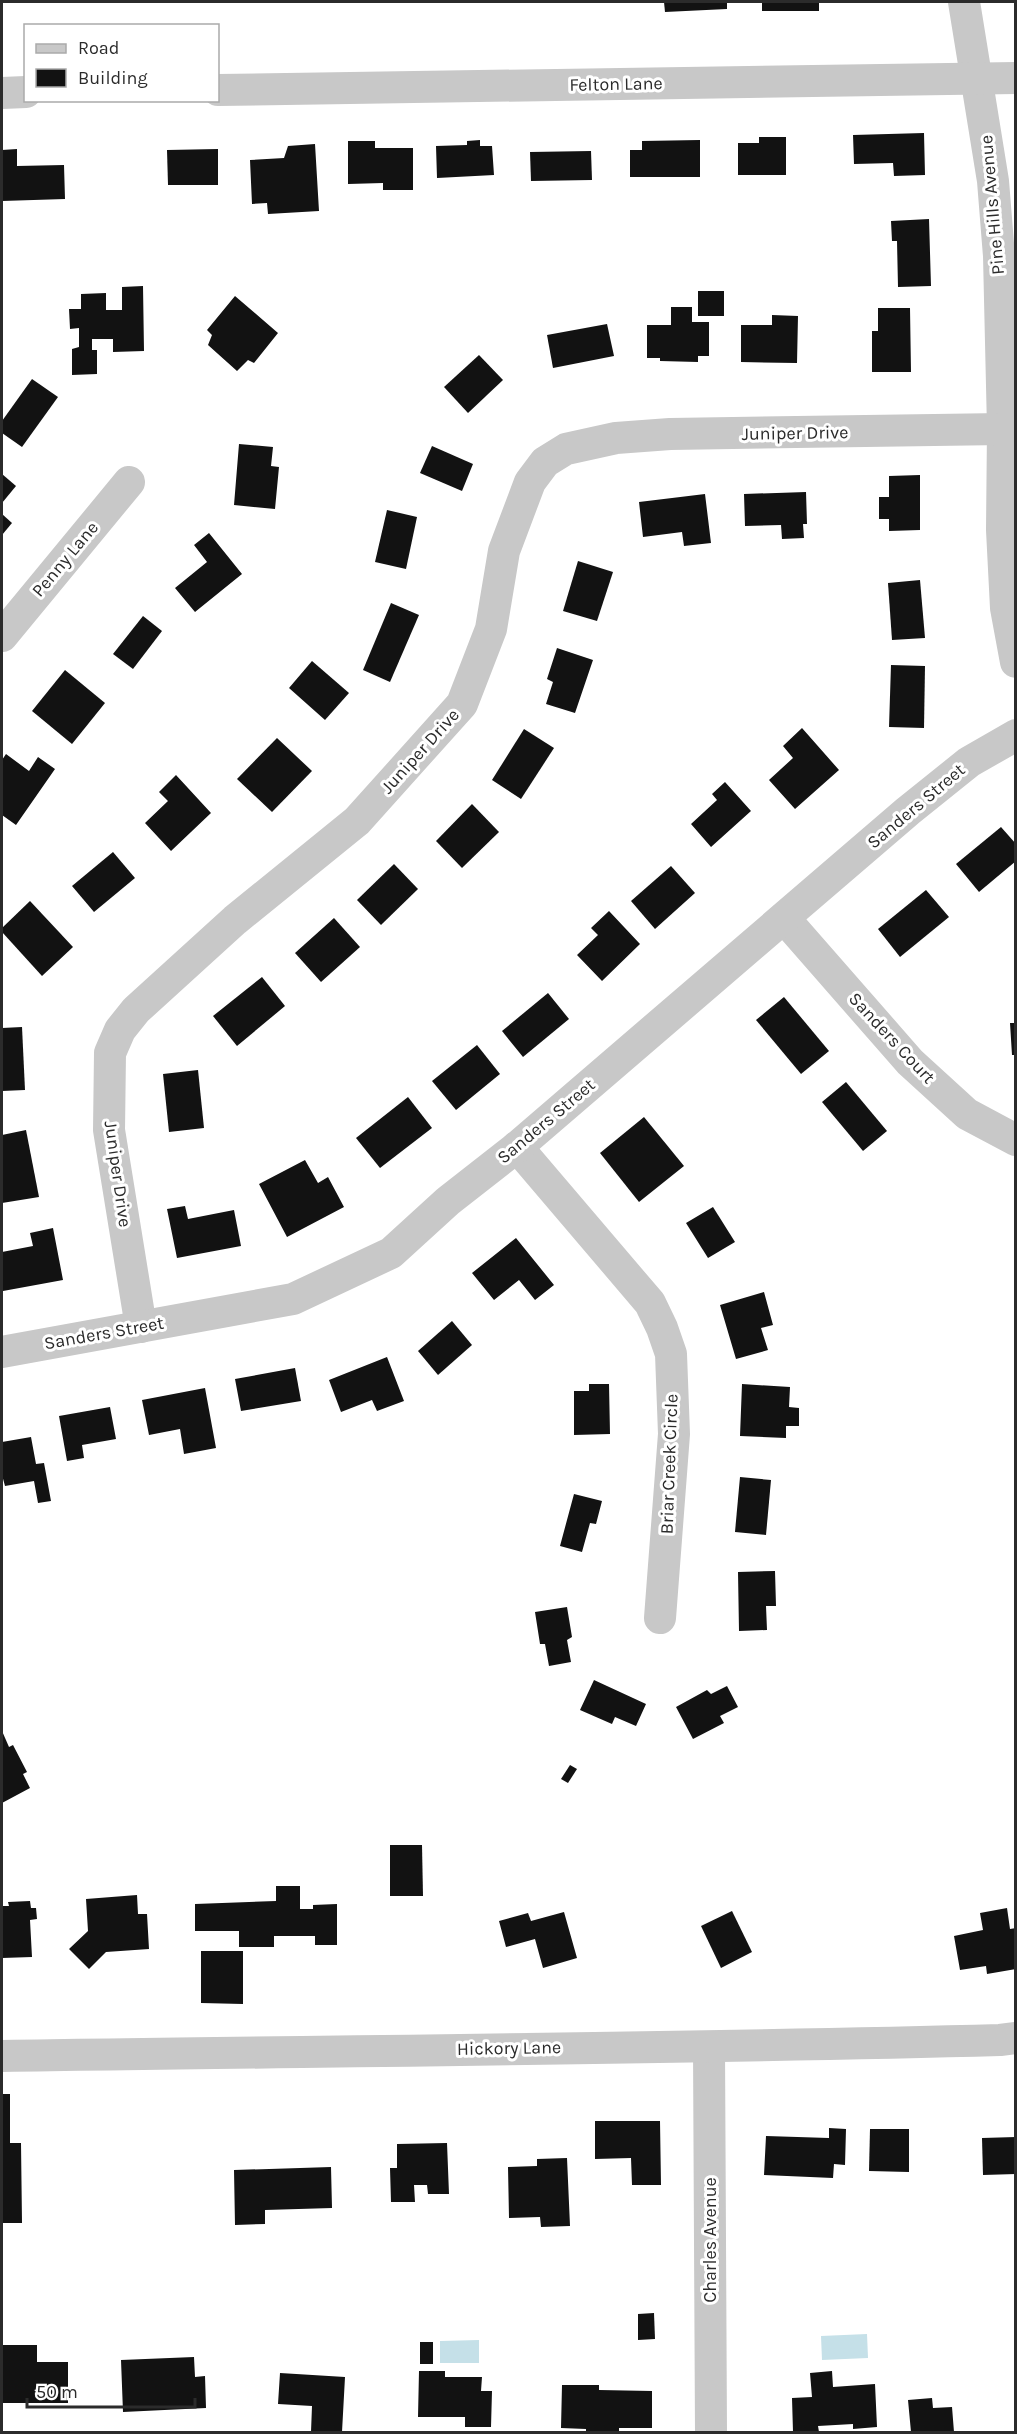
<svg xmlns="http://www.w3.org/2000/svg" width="1017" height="2434" viewBox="0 0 1017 2434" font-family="Karla,sans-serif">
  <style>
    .water { fill: #c5e0e8 }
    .building { fill: #121212 }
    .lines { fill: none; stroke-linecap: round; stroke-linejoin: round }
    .minor { stroke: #c8c8c8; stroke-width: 32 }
    .labels { text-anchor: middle; stroke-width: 6; stroke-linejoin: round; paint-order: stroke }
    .street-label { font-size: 18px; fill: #2b2b2b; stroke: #fff }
  </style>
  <rect width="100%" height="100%" fill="#fff"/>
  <g class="water">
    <path d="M867 2334 868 2358 822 2360 821 2336Z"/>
    <path d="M479 2340V2363H440V2341Z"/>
  </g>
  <g class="building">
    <path d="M664 2H727V9L665 12Z"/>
    <rect x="762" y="2" width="57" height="9"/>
    <path d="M924 133 925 175 894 176 893 163 854 164 853 135Z"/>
    <path d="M759 137H786V175H738V143H759Z"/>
    <path d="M480 140V146H492L494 175 437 178 436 146 467 145V141Z"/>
    <path d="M700 140V177H630V150H642V141Z"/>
    <path d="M348 141H375V148H413V190H383V183L348 184Z"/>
    <path d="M315 144 319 211 268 214 267 203 252 204 250 160 284 158 288 146Z"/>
    <path d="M17 149V166L64 165 65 199 2 201V150Z"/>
    <path d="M218 149V185H168L167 150Z"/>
    <path d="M591 151 592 180 531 181 530 152Z"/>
    <path d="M929 219 931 286 898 287 897 241H892L891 221Z"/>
    <path d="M143 286 144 351 113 352V339H92V350H97V374L72 375V349L79 347V328L70 329 69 309H81V294L106 293V310H122V287Z"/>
    <rect x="698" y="291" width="26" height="25"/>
    <path d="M235 296 278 333 254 363 248 360 237 371 208 345 212 335 207 330Z"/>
    <path d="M671 307H692V322H709V356H698V362L660 361V358H647V325H671Z"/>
    <path d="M878 308H910L911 372H872V331H878Z"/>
    <path d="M772 315 798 316 797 363 741 362V325H772Z"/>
    <path d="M607 324 614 356 553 368 547 335Z"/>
    <path d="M479 355 503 380 468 413 444 387Z"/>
    <path d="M32 379 58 397 22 447 2 433V421Z"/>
    <path d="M239 444 273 447 271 466 279 467 275 509 234 505Z"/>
    <path d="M432 446 473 464 462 491 420 473Z"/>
    <path d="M2 474 16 486 2 503Z"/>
    <path d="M920 475V530L889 531V519H879V497H889V476Z"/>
    <path d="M806 492 807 524H803L804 538 782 539 781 525 745 526 744 494Z"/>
    <path d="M705 494 711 543 684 546 682 532 643 537 639 502Z"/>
    <path d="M387 510 417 517 406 569 375 562Z"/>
    <path d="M2 514 12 523 2 535Z"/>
    <path d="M209 533 242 574 195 612 175 588 207 562 194 545Z"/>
    <path d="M578 561 613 572 597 621 563 611Z"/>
    <path d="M920 580 925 638 892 640 888 583Z"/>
    <path d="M391 603 419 615 390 682 363 670Z"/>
    <path d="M143 616 162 631 133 669 113 654Z"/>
    <path d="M557 648 593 660 575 713 546 704 553 682 547 679Z"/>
    <path d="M312 661 349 693 325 720 289 688Z"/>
    <path d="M891 665 925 666 924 728 889 727Z"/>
    <path d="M65 670 105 703 72 744 32 711Z"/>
    <path d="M802 728 839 770 795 809 769 780 793 758 783 746Z"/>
    <path d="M524 729 554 748 521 799 492 780Z"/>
    <path d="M277 738 312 771 272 812 237 779Z"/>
    <path d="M6 754 29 771 38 757 55 769 16 825 2 815V760Z"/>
    <path d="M176 775 211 813 171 851 145 823 168 801 159 792Z"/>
    <path d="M725 782 751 811 711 847 691 824 717 800 712 794Z"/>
    <path d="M472 804 499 832 462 868 436 841Z"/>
    <path d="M1001 827 1016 844V861L979 892 956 864Z"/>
    <path d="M113 852 135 878 94 912 72 886Z"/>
    <path d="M394 864 418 889 381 925 357 900Z"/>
    <path d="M671 866 695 893 655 929 631 901Z"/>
    <path d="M926 890 949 917 900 957 878 929Z"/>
    <path d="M30 901 73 947 42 976 2 932V928Z"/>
    <path d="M609 911 640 944 602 981 577 955 598 935 591 928Z"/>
    <path d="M334 918 360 947 321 982 295 953Z"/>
    <path d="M262 977 285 1006 237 1046 213 1016Z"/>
    <path d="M548 993 569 1019 523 1057 502 1031Z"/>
    <path d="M784 997 829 1051 801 1074 756 1020Z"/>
    <path d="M1010 1023H1016V1055H1012Z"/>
    <path d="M22 1027 25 1090 2 1091V1028Z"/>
    <path d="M477 1045 500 1074 456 1110 432 1081Z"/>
    <path d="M198 1070 204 1128 169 1132 163 1074Z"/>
    <path d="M846 1082 887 1131 863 1151 822 1102Z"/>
    <path d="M408 1097 432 1128 380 1168 356 1138Z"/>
    <path d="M644 1117 684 1166 639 1202 600 1153Z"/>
    <path d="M26 1130 39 1197 2 1203V1135Z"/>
    <path d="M305 1160 318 1183 328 1177 344 1207 287 1237 259 1184Z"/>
    <path d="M185 1206 188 1219 234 1210 241 1246 177 1258 167 1209Z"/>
    <path d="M713 1207 735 1242 708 1258 686 1223Z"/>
    <path d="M53 1228 63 1280 3 1291 2 1252 33 1246 30 1233Z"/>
    <path d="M516 1238 554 1285 535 1300 519 1280 494 1300 472 1273Z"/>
    <path d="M764 1292 773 1325 761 1328 768 1350 736 1359 720 1305Z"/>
    <path d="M452 1321 472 1345 438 1375 418 1351Z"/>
    <path d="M387 1357 404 1401 377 1411 372 1400 341 1412 329 1380Z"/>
    <path d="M295 1368 301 1401 241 1411 235 1379Z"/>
    <path d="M589 1384H609L610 1434 574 1435V1391H589Z"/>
    <path d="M742 1384 790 1387 789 1407 799 1408V1426H786V1438L740 1436Z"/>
    <path d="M205 1388 216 1448 184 1454 180 1429 149 1435 142 1400Z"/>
    <path d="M110 1407 116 1439 82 1445 84 1458 67 1461 59 1416Z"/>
    <path d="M31 1437 36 1464 44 1463 51 1501 38 1503 34 1481 5 1486 2 1475V1442Z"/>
    <path d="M740 1477 771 1480 766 1535 735 1532Z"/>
    <path d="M574 1494 602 1501 596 1524 590 1523 582 1552 560 1546Z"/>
    <path d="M775 1571 776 1606H766L767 1630 739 1631 738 1572Z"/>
    <path d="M567 1607 572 1637 567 1640 571 1662 549 1666 545 1644H540L535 1612Z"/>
    <path d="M594 1680 646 1704 636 1726 615 1717 612 1724 580 1710Z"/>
    <path d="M727 1686 738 1707 720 1716 724 1723 693 1739 676 1707 707 1690 711 1694Z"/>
    <path d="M2 1731 9 1747 13 1745 27 1772 23 1774 30 1788 2 1803Z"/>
    <path d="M570 1765 577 1769 568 1783 561 1779Z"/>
    <path d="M390 1845H422L423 1896H390Z"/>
    <path d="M276 1886H300V1909H313V1905L337 1904V1945H315V1936H274V1947H239V1931H195V1904L276 1901Z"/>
    <path d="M137 1895 138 1914H147L149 1949 106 1952 89 1969 69 1949 88 1931 86 1899Z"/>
    <path d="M30 1901 31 1908H36L37 1919 30 1920 32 1957 2 1958V1906H9L8 1902Z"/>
    <path d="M1007 1908 1010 1929 1016 1928V1969L987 1974 986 1966 960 1970 954 1936 983 1930 980 1913Z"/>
    <path d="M732 1911 752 1952 721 1968 701 1926Z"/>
    <path d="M564 1912 577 1958 543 1968 535 1939 506 1947 499 1921 528 1913 531 1921Z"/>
    <path d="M201 1951H243V2004L201 2003Z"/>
    <path d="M2 2094H10V2143H21L22 2223H2Z"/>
    <path d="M595 2121H660L661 2185H632L631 2158 595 2159Z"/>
    <path d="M829 2128 846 2129 845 2165 834 2164 833 2178 764 2175 766 2136 829 2138Z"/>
    <path d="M870 2129H909V2172L869 2171Z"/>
    <path d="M1016 2137V2174L983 2175 982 2138Z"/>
    <path d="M447 2143 449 2194H428L427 2185H414L415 2202H391L390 2168H397V2144Z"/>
    <path d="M567 2158 570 2226 541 2227 540 2217 509 2218 508 2167 537 2166V2159Z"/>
    <path d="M331 2167 332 2208 265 2210V2224L235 2225 234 2170Z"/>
    <path d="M654 2313 655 2339 638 2340V2314Z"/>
    <rect x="420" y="2342" width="13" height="22"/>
    <path d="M2 2345H37V2362H68V2403H2Z"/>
    <path d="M194 2357 195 2377 205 2376 206 2408 123 2412 121 2360Z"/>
    <path d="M419 2371H445V2377H482L481 2391H492L491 2427H465V2417H418Z"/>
    <path d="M832 2371 833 2387 875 2384 877 2427 853 2429V2424L818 2426 819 2432H793L792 2398 812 2397 810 2373Z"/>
    <path d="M280 2373 345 2377 342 2432H311L312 2406 278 2404Z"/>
    <path d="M562 2385H599V2390L652 2391V2428H619V2432H586V2429L561 2428Z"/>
    <path d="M932 2398 933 2408 952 2407 954 2432H911L908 2400Z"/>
  </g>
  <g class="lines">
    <g class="minor">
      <path d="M964 2 993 181 999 256 1003 429 1002 530 1006 608 1016 662"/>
      <path d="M218 90 1016 78"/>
      <path d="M2 93 26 92"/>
      <path d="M2 636 129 482"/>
      <path d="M784 918 910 1062 967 1114 1016 1140"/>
      <path d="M517 1147 650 1303 662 1328 671 1354 674 1434 660 1618"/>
      <path d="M141 1327 109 1130 110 1053 120 1030 136 1010 235 920 357 821 462 704 491 629 504 551 530 482 545 462 566 449 616 438 670 434 1003 429"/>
      <path d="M2 1352 293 1299 391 1253 448 1201 517 1147 908 811 969 762 1016 735"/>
      <path d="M709 2048 711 2432"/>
      <path d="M2 2056C334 2051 667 2049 1000 2040L1016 2038"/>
    </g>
  </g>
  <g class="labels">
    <g class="street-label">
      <text transform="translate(616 84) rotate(-1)" y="6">Felton Lane</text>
      <text transform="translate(992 205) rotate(-95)" y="6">Pine Hills Avenue</text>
      <text transform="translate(795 433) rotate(-1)" y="6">Juniper Drive</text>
      <text transform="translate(65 559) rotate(-50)" y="6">Penny Lane</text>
      <text transform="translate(420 751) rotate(-48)" y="6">Juniper Drive</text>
      <text transform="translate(916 806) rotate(-40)" y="6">Sanders Street</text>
      <text transform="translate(892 1038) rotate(47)" y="6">Sanders Court</text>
      <text transform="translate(546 1121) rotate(-40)" y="6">Sanders Street</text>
      <text transform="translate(118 1174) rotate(82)" y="6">Juniper Drive</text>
      <text transform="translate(104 1333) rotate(-10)" y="6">Sanders Street</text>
      <text transform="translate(669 1464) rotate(-88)" y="6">Briar Creek Circle</text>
      <text transform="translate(509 2048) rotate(-1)" y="6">Hickory Lane</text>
      <text transform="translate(710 2240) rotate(-90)" y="6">Charles Avenue</text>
    </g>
  </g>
  <rect width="1017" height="2434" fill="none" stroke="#2b2b2b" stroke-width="6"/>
  <rect x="24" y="24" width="195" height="78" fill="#ffffff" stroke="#aaaaaa" stroke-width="1.5"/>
  <rect x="36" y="44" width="30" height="9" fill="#c8c8c8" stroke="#aaaaaa" stroke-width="1.5"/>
  <text x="78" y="54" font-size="18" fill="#2b2b2b">Road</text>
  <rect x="36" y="69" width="30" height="18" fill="#121212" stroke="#aaaaaa" stroke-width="1.5"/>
  <text x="78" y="84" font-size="18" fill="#2b2b2b">Building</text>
  <path d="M27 2398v9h168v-9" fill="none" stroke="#2b2b2b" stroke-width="3"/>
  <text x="36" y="2398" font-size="18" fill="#2b2b2b" stroke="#ffffff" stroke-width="4.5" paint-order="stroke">50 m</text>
</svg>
